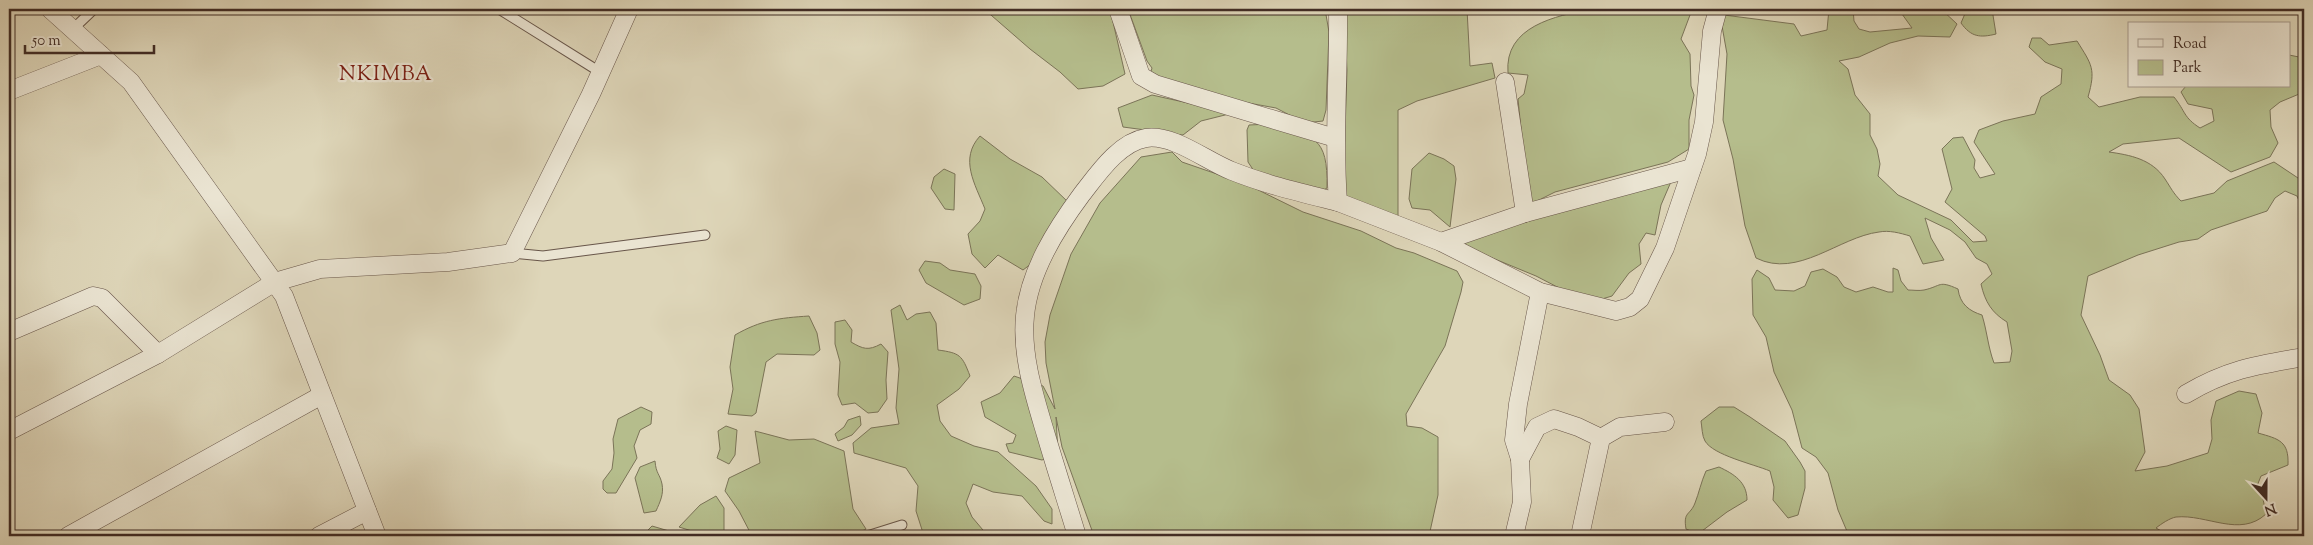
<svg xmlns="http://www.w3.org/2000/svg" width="2313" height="545" viewBox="0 0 2313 545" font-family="'Sorts Mill Goudy',serif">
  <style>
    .green { fill: #b5bd8c; stroke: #7b7458 }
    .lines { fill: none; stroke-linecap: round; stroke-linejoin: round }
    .lane-casing { stroke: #68564a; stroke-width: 11 }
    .street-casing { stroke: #68564a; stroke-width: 19 }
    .lane { stroke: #eae4d2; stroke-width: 9 }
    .street { stroke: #eae4d2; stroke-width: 18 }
    .labels { text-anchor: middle; stroke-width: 4.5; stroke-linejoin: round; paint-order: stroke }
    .quarter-label { font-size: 21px; letter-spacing: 1px; fill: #7a1f14; stroke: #eae4d2 }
  </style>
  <rect width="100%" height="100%" fill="#ded6b9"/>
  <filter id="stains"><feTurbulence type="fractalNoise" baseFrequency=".004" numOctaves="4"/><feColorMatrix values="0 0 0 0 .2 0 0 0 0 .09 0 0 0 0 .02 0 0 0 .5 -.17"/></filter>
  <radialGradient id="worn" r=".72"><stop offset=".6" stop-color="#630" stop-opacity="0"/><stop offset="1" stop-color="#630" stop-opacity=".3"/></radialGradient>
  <g class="green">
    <path d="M984 9H1110L1125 74 1103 86 1078 89 1060 72 1030 49Z"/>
    <path d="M1128 9H1325L1329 32 1326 110 1323 121 1305 123 1276 108 1243 102 1150 75 1152 68 1147 61Z"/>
    <path d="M1344 9H1467L1470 66 1492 63 1495 78 1417 101 1398 110V216L1392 219 1343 195 1347 70Z"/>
    <path d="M1591 9H1696L1690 15 1681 39 1690 54 1691 86 1694 95 1689 120V149L1668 162 1555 192 1535 202 1528 200 1518 99 1524 94 1528 75 1508 73C1504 26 1556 16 1591 9Z"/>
    <path d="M1829 9H1853L1854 21 1859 29 1870 32 1912 28 1902 14 1901 9H1941L1957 24 1950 37 1918 36 1890 43 1859 57 1839 61 1848 69 1855 95 1870 114V135L1877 149 1880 164 1878 176 1898 195 1951 220 1973 242 1987 241 1985 236 1945 202 1952 189 1942 149 1953 138 1963 137 1975 160 1974 168 1980 178 1995 174 1974 142 1979 130 2003 121 2035 114 2041 97 2061 84 2062 69 2045 62 2029 47 2032 38H2041L2049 45 2077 41C2092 65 2096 69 2088 97L2099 107 2140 97H2174C2186 112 2183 117 2200 128L2214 121 2212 109 2188 104 2181 92 2186 86H2289V55L2304 58V92L2280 102 2270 110 2271 127 2278 143 2270 157 2231 172 2179 138 2123 144 2109 152C2130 155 2152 159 2165 179 2171 188 2173 193 2181 201L2214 193 2227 181 2274 162 2304 182V212L2297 196 2285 191 2275 198 2267 211 2211 230 2198 239 2179 242 2138 255 2088 276 2081 315 2100 355 2109 380 2130 395 2139 409 2145 452 2135 471 2167 466 2208 453 2212 439 2211 420 2216 401 2239 391 2256 394 2262 413 2258 433C2279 439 2289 441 2288 465L2261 476 2257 486 2263 499 2266 514C2240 538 2207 514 2176 517 2170 518 2161 524 2156 528L2170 536H1849L1838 510 1828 473 1816 457 1802 448 1792 410 1774 372 1766 337 1753 315 1752 279 1757 270 1769 278 1775 290 1794 291 1805 286 1811 272 1823 269 1837 277 1844 287 1856 292 1873 287 1888 292H1893V268L1898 270 1901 281 1908 290C1913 290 1919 291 1924 290 1942 286 1938 280 1958 289 1960 304 1969 311 1982 315 1987 331 1988 347 1994 363L2010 362 2012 351 2007 322C1992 313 1985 302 1981 284L1992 274 1987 264 1976 258 1965 242 1950 230 1925 218 1931 238 1944 260 1923 264 1910 236C1900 233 1889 230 1879 232 1839 237 1798 279 1756 258L1745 226 1733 159 1723 120 1727 54 1722 26 1724 15 1794 24 1801 36 1827 30Z"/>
    <path d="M1967 9H1992L1996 34C1980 38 1971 37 1961 23Z"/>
    <path d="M1152 95 1233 113 1201 121 1183 135 1123 127 1118 108Z"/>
    <path d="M1270 124C1314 137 1328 135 1327 188L1320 192 1254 171 1248 162 1247 130 1249 125Z"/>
    <path d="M980 136 1010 159 1042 177 1068 202 1031 264 1023 270 998 255 985 268 972 254 968 234 980 221 985 209C975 184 959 159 980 136Z"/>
    <path d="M1172 152 1182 162 1246 184 1303 212 1361 231 1396 248 1414 253 1457 271 1463 282 1461 292 1445 346 1406 414 1407 426 1422 428 1438 437V495L1429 536H1094L1062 447 1056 417 1058 454 1042 460 1009 452 1006 444 1013 443 1016 435 985 417 981 402 1000 393 1014 376 1043 386 1055 409 1046 363 1045 342 1050 315 1071 254 1100 203 1141 157Z"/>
    <path d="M1429 153 1444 159 1454 166 1456 179 1450 227 1430 210 1412 208 1409 199 1412 169Z"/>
    <path d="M944 169 955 174 954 210 945 209 931 188 934 177Z"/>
    <path d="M1673 177 1661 205 1655 235 1646 233 1639 244 1641 264 1629 273 1612 296 1602 299 1567 292 1536 276 1468 248 1464 242 1496 229Z"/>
    <path d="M925 261 940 263 950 270 975 274 981 286 980 299 964 305 926 283 919 270Z"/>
    <path d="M900 305 907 320 916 314 930 312 936 323 938 350C960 353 962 355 970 376L959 389 937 405 940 421 951 436 974 446 998 452 1036 486 1052 509V524L1044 521 1022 496 993 492 973 484 966 503 972 517 988 536H924L916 511 918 486 906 468 854 453 853 443 871 428 899 424 896 408 899 369 891 310Z"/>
    <path d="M809 316 817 333 820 350 814 355 777 354 766 362 756 413 752 416 728 414 733 389 730 367 735 335C761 320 779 318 809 316Z"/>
    <path d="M845 320 852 330 851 342C863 349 868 351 881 344L888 352 886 380 887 399 878 412 868 413 855 403 842 405 838 395 840 362 835 344V322Z"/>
    <path d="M641 407 652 412 651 424 640 430 634 446 637 458 616 493H607L603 489V481L612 469 614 453 613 439 618 419Z"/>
    <path d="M1719 407H1734L1750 417 1785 441 1800 462 1805 471V488L1798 515 1788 518 1773 500 1774 487 1770 471C1753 464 1713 455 1705 441 1702 436 1702 427 1701 421Z"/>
    <path d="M860 416 861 425 852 435 838 441 835 434 844 427 848 420Z"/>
    <path d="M726 426 737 430 735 455 729 464 717 458 720 449 718 431Z"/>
    <path d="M755 431 789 440 814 439 844 451 853 509 866 529 852 536H752L739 511 725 491 729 478 760 463Z"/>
    <path d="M655 461C656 474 660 474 662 484 664 494 660 502 656 511L644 513 635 478 640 467Z"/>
    <path d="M1719 467C1734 474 1747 482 1747 500L1727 512 1698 534 1686 529C1683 511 1690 516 1695 503 1699 493 1701 482 1706 471Z"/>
    <path d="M716 496 724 508V532L708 536 679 527 700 505Z"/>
    <path d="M652 526 669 531 667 536H642Z"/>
  </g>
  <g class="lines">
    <g class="lane-casing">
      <g id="lane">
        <path d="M499 9 600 72"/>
        <path d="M72 30 94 9"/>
        <path d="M512 253 543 256 705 235"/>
        <path d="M867 536 902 525"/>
      </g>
    </g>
    <g class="street-casing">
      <g id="street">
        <path d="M50 9 131 82 284 296 377 536"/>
        <path d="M1118 9 1141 76 1155 84 1335 138"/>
        <path d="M1338 9C1339 73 1333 138 1338 202L1441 242 1540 292 1616 311 1630 307 1640 299 1665 248 1697 154 1704 122 1712 31 1718 9"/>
        <path d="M1505 82 1525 213"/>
        <path d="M9 91 101 55"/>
        <path d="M1441 242 1525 213 1692 168"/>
        <path d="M9 332 93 296 102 298 158 354 275 282 320 269 448 262 512 253 591 94 629 9"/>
        <path d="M2186 394C2228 369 2257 365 2304 357"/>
        <path d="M9 431 158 354"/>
        <path d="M1520 459 1537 427 1554 419 1578 427 1601 438"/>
        <path d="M68 536 322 395"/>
        <path d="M319 536 367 511"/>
        <path d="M1077 536C1067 503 1056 469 1046 435 1035 398 1021 356 1025 316 1029 272 1056 229 1082 194 1097 175 1119 142 1146 138 1174 134 1206 161 1232 171 1267 185 1302 193 1338 202"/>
        <path d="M1514 536 1522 502 1520 459 1514 440 1518 404 1540 292"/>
        <path d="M1580 536 1601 438 1620 427 1665 422"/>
      </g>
    </g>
    <use href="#lane" class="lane"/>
    <use href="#street" class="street"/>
  </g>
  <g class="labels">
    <g class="quarter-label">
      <text x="386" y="80">NKIMBA</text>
    </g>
  </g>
  <rect width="2313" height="545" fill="none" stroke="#ded6b9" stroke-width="30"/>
  <rect x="10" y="10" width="2293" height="525" fill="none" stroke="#412c25" stroke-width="2.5"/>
  <rect x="15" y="15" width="2283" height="515" fill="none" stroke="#412c25"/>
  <rect x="2128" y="22" width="162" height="65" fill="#eae4d2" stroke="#a69a8d"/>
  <rect x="2138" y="39" width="25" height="8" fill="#eae4d2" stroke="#a69a8d"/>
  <text x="2173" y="48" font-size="15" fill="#412c25">Road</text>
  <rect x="2138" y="60" width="25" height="15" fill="#b5bd8c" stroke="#a69a8d"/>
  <text x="2173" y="72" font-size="15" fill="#412c25">Park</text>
  <g transform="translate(2266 498) rotate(159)" stroke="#eae4d2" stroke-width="4" paint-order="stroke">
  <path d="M0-4L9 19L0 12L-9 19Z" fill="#412c25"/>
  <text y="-8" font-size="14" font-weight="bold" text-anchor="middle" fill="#412c25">N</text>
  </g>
  <path d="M25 45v8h129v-8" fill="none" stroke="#412c25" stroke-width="2.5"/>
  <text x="32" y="45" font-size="15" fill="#412c25" stroke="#eae4d2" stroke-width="4" paint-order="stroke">50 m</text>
  <rect width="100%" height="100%" filter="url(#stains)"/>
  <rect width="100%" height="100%" fill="url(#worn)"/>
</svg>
